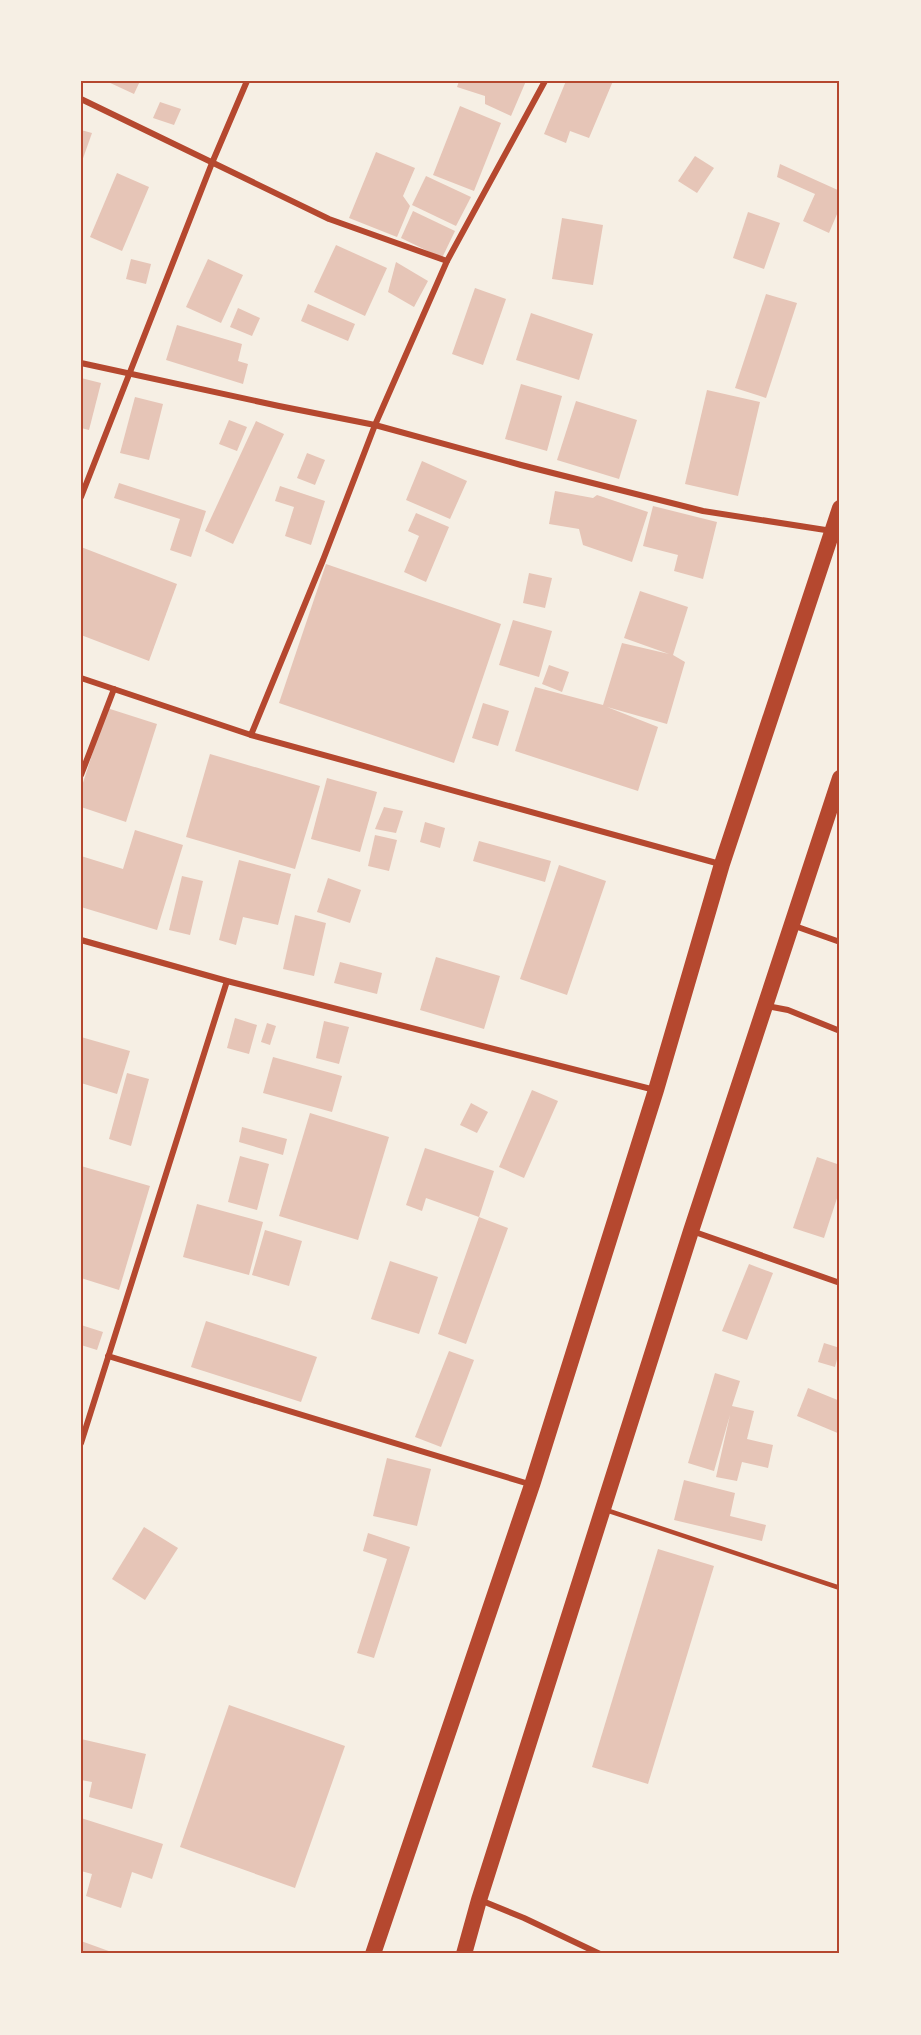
<svg xmlns="http://www.w3.org/2000/svg" width="921" height="2035" viewBox="0 0 921 2035" font-family="Lato,sans-serif">
  <style>
    .building { fill: #e6c5b7 }
    .lines { fill: none; stroke-linecap: round; stroke-linejoin: round }
    .service { stroke: #b5482f; stroke-width: 4.5 }
    .minor { stroke: #b5482f; stroke-width: 6 }
    .trunk { stroke: #b5482f; stroke-width: 16 }
    .neatline { fill: none; stroke: #b5482f; stroke-width: 2 }
  </style>
  <rect width="100%" height="100%" fill="#f6efe4"/>
  <g class="building">
    <path d="M106 81H140L134 94Z"/>
    <path d="M459 81H526L511 116 485 104V96L457 87Z"/>
    <path d="M566 81H613L589 138 570 131 566 143 544 134Z"/>
    <path d="M160 102 181 109 174 125 153 118Z"/>
    <path d="M460 106 501 123 474 191 433 175Z"/>
    <path d="M81 130 92 133 81 164Z"/>
    <path d="M376 152 415 168 403 196 410 206 397 237 349 218Z"/>
    <path d="M695 156 714 168 697 193 678 181Z"/>
    <path d="M780 164 840 191V207L829 233 803 221 815 194 777 177Z"/>
    <path d="M117 173 149 187 122 251 90 237Z"/>
    <path d="M426 176 471 197 456 226 412 205Z"/>
    <path d="M413 211 455 231 442 258 401 238Z"/>
    <path d="M748 212 780 223 764 269 733 258Z"/>
    <path d="M562 218 603 225 593 285 552 279Z"/>
    <path d="M336 245 387 268 365 316 314 292Z"/>
    <path d="M131 259 151 264 146 284 126 279Z"/>
    <path d="M208 259 243 275 221 323 186 307Z"/>
    <path d="M396 262 428 281 414 307 388 292Z"/>
    <path d="M475 288 506 299 483 365 452 354Z"/>
    <path d="M766 294 797 303 766 398 735 388Z"/>
    <path d="M308 304 355 324 348 341 301 321Z"/>
    <path d="M238 308 260 318 252 336 230 327Z"/>
    <path d="M531 313 593 334 579 380 516 360Z"/>
    <path d="M177 325 242 344 238 361 248 364 243 384 166 360Z"/>
    <path d="M81 378 101 383 89 430 81 428Z"/>
    <path d="M521 384 562 396 547 451 505 439Z"/>
    <path d="M707 390 760 402 738 496 685 484Z"/>
    <path d="M135 397 163 404 149 460 120 453Z"/>
    <path d="M576 401 637 420 619 479 557 460Z"/>
    <path d="M229 420 247 427 237 451 219 444Z"/>
    <path d="M256 421 284 434 233 544 205 531Z"/>
    <path d="M307 453 325 460 315 485 297 478Z"/>
    <path d="M422 461 467 481 450 519 406 500Z"/>
    <path d="M119 483 206 511 191 557 170 550 180 519 114 498Z"/>
    <path d="M280 486 325 501 311 545 285 536 294 507 275 501Z"/>
    <path d="M555 491 593 498 597 495 648 512 632 562 583 545 579 529 549 524Z"/>
    <path d="M653 506 717 522 703 579 674 571 678 555 643 546Z"/>
    <path d="M416 513 449 527 426 582 404 572 419 536 408 531Z"/>
    <path d="M81 547 177 584 149 661 81 635Z"/>
    <path d="M326 564 501 624 454 763 279 703Z"/>
    <path d="M529 573 552 578 545 608 523 603Z"/>
    <path d="M640 591 688 607 673 655 685 662 667 724 607 707 658 727 638 791 515 751 535 687 603 705 622 643 669 654 624 638Z"/>
    <path d="M513 620 552 631 539 677 499 665Z"/>
    <path d="M549 665 569 672 562 692 542 684Z"/>
    <path d="M483 703 509 711 498 746 472 738Z"/>
    <path d="M107 708 157 724 126 822 81 807V789Z"/>
    <path d="M210 754 320 786 295 869 186 837Z"/>
    <path d="M327 778 377 792 360 852 311 839Z"/>
    <path d="M384 807 403 811 396 833 375 829Z"/>
    <path d="M425 822 445 828 440 848 420 842Z"/>
    <path d="M135 830 183 845 157 930 81 907V856L123 869Z"/>
    <path d="M375 835 397 840 389 871 368 866Z"/>
    <path d="M479 841 551 861 545 882 473 861Z"/>
    <path d="M239 860 291 874 278 925 243 917 236 945 219 940Z"/>
    <path d="M559 865 606 881 567 995 520 979Z"/>
    <path d="M182 876 203 881 190 935 169 930Z"/>
    <path d="M328 878 361 890 350 923 317 912Z"/>
    <path d="M295 915 326 923 314 976 283 969Z"/>
    <path d="M436 957 500 976 484 1029 420 1010Z"/>
    <path d="M340 962 382 973 377 994 334 983Z"/>
    <path d="M235 1018 257 1025 249 1054 227 1048Z"/>
    <path d="M324 1021 349 1027 339 1064 316 1058Z"/>
    <path d="M267 1023 276 1026 270 1045 261 1042Z"/>
    <path d="M81 1037 130 1051 117 1094 81 1083Z"/>
    <path d="M273 1057 342 1076 332 1112 263 1093Z"/>
    <path d="M127 1073 149 1079 131 1146 109 1139Z"/>
    <path d="M532 1090 558 1101 524 1178 499 1167Z"/>
    <path d="M471 1103 488 1112 477 1133 460 1125Z"/>
    <path d="M310 1113 389 1137 358 1240 279 1216Z"/>
    <path d="M242 1127 287 1139 283 1155 239 1142Z"/>
    <path d="M425 1148 494 1171 479 1217 508 1228 466 1344 438 1334 479 1217 426 1198 422 1211 406 1205Z"/>
    <path d="M240 1156 269 1164 257 1210 228 1202Z"/>
    <path d="M817 1157 840 1165V1189L824 1238 793 1228Z"/>
    <path d="M81 1166 150 1186 119 1290 81 1278Z"/>
    <path d="M197 1204 263 1222 249 1275 183 1257Z"/>
    <path d="M265 1230 302 1241 289 1286 252 1275Z"/>
    <path d="M390 1261 438 1277 419 1334 371 1319Z"/>
    <path d="M749 1264 773 1273 747 1340 722 1331Z"/>
    <path d="M206 1321 317 1357 301 1402 191 1367Z"/>
    <path d="M81 1325 103 1332 97 1350 81 1345Z"/>
    <path d="M824 1343 840 1348 835 1367 818 1362Z"/>
    <path d="M449 1351 474 1360 441 1447 415 1437Z"/>
    <path d="M715 1373 740 1381 732 1406 754 1411 747 1439 773 1445 768 1468 742 1462 737 1481 716 1477 730 1415 714 1471 688 1463Z"/>
    <path d="M808 1388 840 1401V1434L797 1416Z"/>
    <path d="M387 1458 431 1469 417 1526 373 1516Z"/>
    <path d="M684 1480 735 1493 730 1516 766 1525 762 1541 674 1520Z"/>
    <path d="M144 1527 178 1548 145 1600 112 1579Z"/>
    <path d="M368 1533 410 1547 374 1658 357 1653 387 1559 363 1551Z"/>
    <path d="M658 1549 714 1566 648 1784 592 1767Z"/>
    <path d="M229 1705 345 1746 295 1888 180 1847Z"/>
    <path d="M81 1739 146 1754 132 1809 89 1797 92 1782 81 1780Z"/>
    <path d="M81 1818 163 1844 152 1879 132 1872 121 1908 86 1896 92 1874 81 1871Z"/>
    <path d="M81 1941 117 1954H81Z"/>
  </g>
  <g class="lines">
    <path class="service" d="M606 1510 840 1588"/>
    <g class="minor">
      <path d="M81 99 329 219 447 261"/>
      <path d="M81 363 279 406 375 425 521 465 703 511 832 531"/>
      <path d="M81 497 212 163 247 81"/>
      <path d="M81 678 251 735 720 864"/>
      <path d="M251 735 323 560 375 425 447 261 545 81"/>
      <path d="M81 775 114 689"/>
      <path d="M792 925 840 942"/>
      <path d="M81 940 227 981 655 1090"/>
      <path d="M767 1006 788 1010 840 1031"/>
      <path d="M692 1231 840 1283"/>
      <path d="M108 1356 529 1484"/>
      <path d="M81 1443 227 981"/>
      <path d="M480 1900 524 1918 600 1954"/>
    </g>
    <g class="trunk">
      <path d="M373 1954 532 1485 656 1090 722 864 840 508"/>
      <path d="M464 1954 479 1900 691 1231 840 778"/>
    </g>
  </g>
  <rect width="921" height="2035" fill="none" stroke="#f6efe4" stroke-width="165"/>
  <rect x="82" y="82" width="756" height="1870" class="neatline"/>
</svg>
